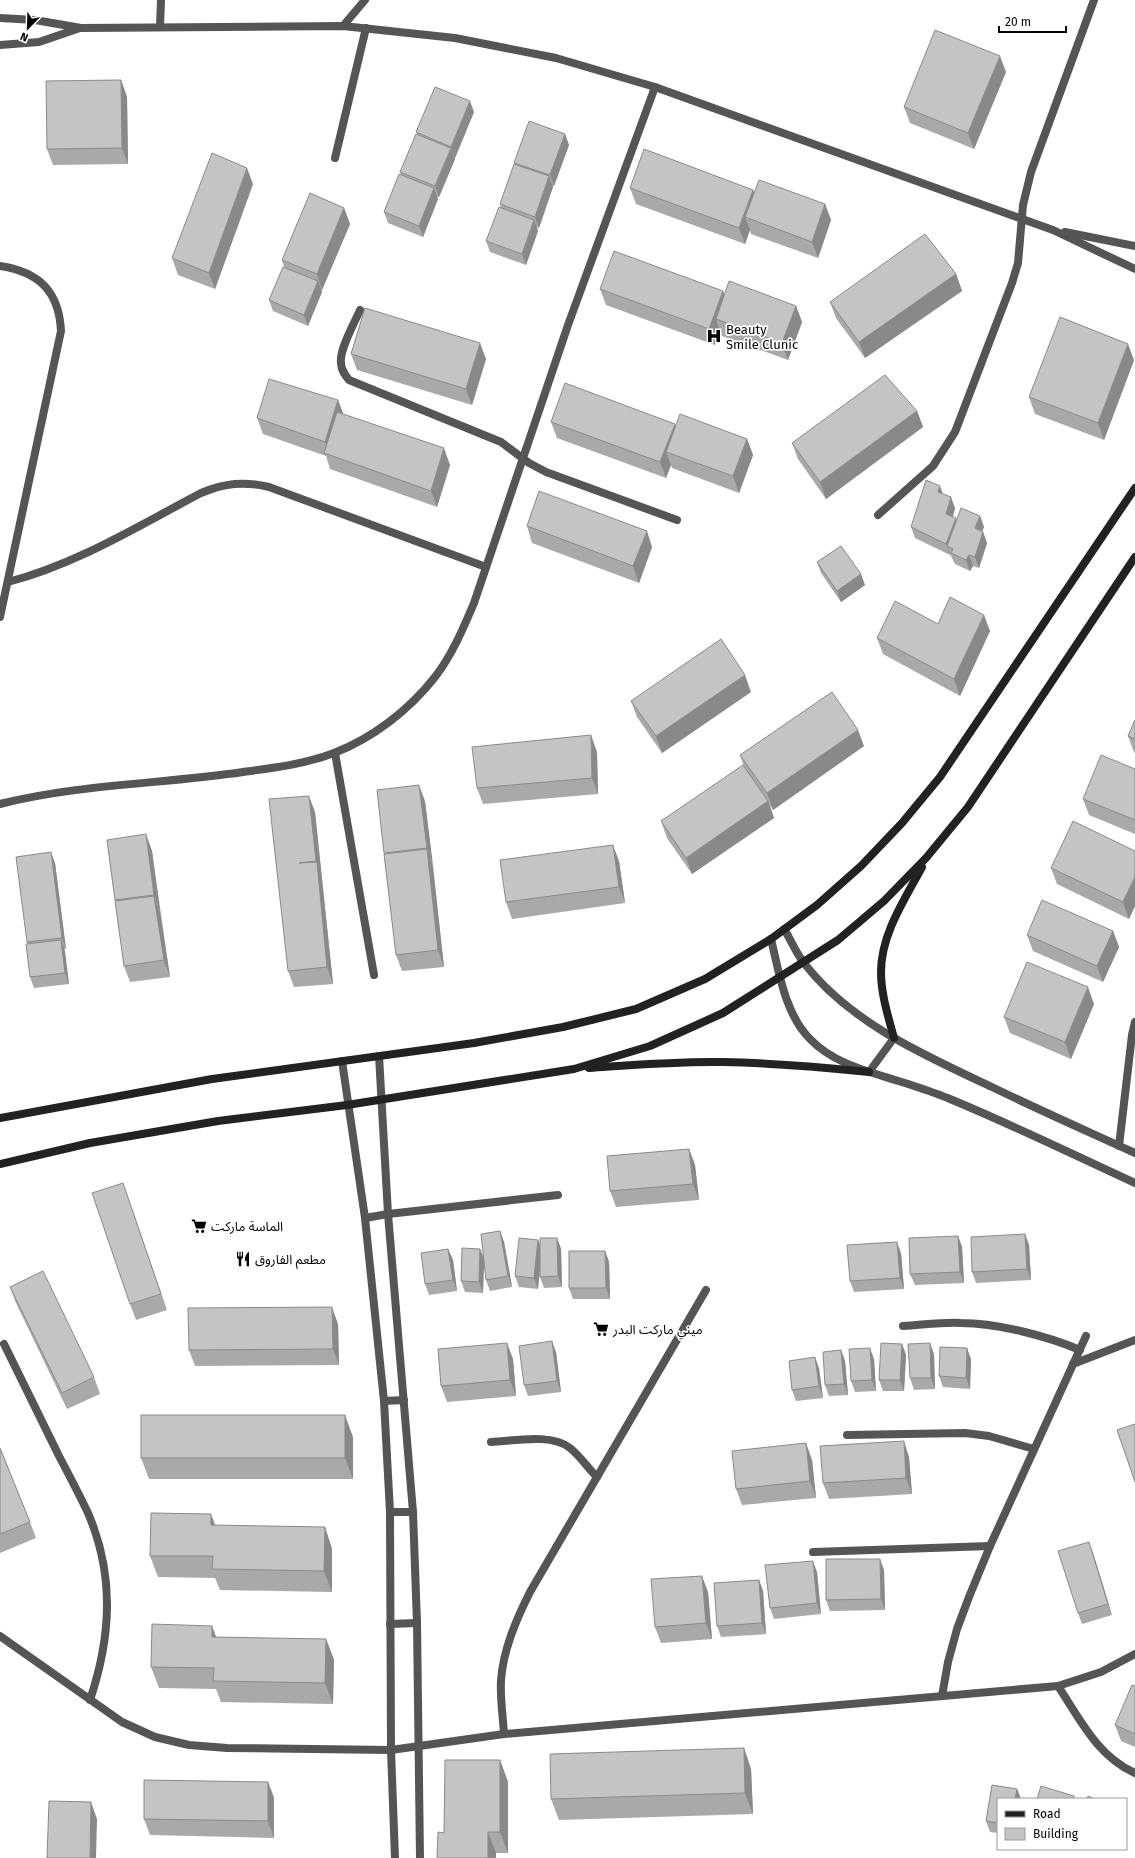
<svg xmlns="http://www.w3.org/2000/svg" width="1135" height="1858" viewBox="0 0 1135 1858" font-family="'Fira Sans','Noto Sans Arabic',sans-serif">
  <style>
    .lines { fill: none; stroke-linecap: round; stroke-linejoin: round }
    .service { stroke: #555; stroke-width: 8 }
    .minor { stroke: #555; stroke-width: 8 }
    .tertiary { stroke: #555; stroke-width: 8 }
    .secondary { stroke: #222; stroke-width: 8 }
    .wall { fill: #a9a9a9 }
    .shaded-wall { fill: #898989 }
    .building { fill: #c4c4c4; stroke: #898989 }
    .labels { text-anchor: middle; stroke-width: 3.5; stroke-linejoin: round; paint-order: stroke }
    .poi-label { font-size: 13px; fill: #000; stroke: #fff; text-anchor: start }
  </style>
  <rect width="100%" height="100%" fill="#fff"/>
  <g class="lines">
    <g class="service">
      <path d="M343 26 365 0"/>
      <path d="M335 158 366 28"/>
      <path d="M0 266C39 272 59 291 61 331L0 617"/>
      <path d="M360 310C354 324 339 350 341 363 341 370 345 375 349 380L501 442 529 463 546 472 677 520"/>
      <path d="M878 515 933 466 955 432 1012 283 1018 263 1023 205 1031 172 1094 0"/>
      <path d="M8 582C77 564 138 526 201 493 225 483 244 481 269 487L486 567"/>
      <path d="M335 753 374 975"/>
      <path d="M1119 1146 1132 1035 1135 1022"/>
      <path d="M388 1214 558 1195"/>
      <path d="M903 1326C922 1325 942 1322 961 1323 997 1323 1047 1336 1080 1350"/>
      <path d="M4 1344C22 1381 41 1419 59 1456 69 1475 79 1494 88 1513 115 1576 111 1637 90 1700"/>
      <path d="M1073 1364 1135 1340"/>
      <path d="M847 1435 965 1433 989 1436 1034 1449"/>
      <path d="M491 1442C513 1441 552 1433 570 1448 580 1456 588 1468 597 1477"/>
      <path d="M813 1552 990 1546"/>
      <path d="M1058 1686C1080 1719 1097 1756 1135 1773"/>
      <path d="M942 1696 948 1662 957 1629 969 1597 990 1546 1086 1336"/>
      <path d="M504 1734C503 1717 500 1698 501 1681 503 1650 516 1620 530 1592L706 1290"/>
    </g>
    <g class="minor">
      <path d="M0 18 35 20 81 28 343 26 455 38 556 58 655 87 1053 230 1135 269"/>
      <path d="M160 27 161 0"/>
      <path d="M0 45 39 42 80 28"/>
      <path d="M1065 232 1135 246"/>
      <path d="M0 804C79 784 162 784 243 772 273 768 305 764 334 753 373 738 409 710 435 677 452 655 463 629 474 603L568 325 655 87"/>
      <path d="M0 1636 122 1722 155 1737 189 1745 227 1748 391 1750 504 1734 1058 1686 1101 1672 1135 1654"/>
    </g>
    <g class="tertiary">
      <path d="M784 929C791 940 796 953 804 963 850 1023 926 1056 992 1087 1039 1110 1087 1131 1135 1153"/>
      <path d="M771 939C779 972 785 1014 810 1039 835 1065 871 1072 905 1083 920 1088 936 1093 950 1099 1013 1125 1074 1155 1135 1183"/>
      <path d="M379 1056 388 1214 413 1512 417 1623 420 1858"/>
      <path d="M342 1061 365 1218 384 1401 390 1512 391 1750 395 1858"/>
      <path d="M869 1072 894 1038"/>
      <path d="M365 1218 388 1214"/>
      <path d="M384 1401 404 1400"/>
      <path d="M390 1512H413"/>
      <path d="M390 1624 417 1623"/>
    </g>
    <g class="secondary">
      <path d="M894 1038C888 1016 881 994 881 972 881 934 905 899 922 867"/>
      <path d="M589 1068C633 1065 678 1061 723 1062 772 1063 820 1067 869 1072"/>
      <path d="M0 1118 212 1079 474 1043 563 1027 636 1009 705 979 771 939 817 905 861 866 902 823 940 777 1135 488"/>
      <path d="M0 1164 90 1143 218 1121 347 1105 574 1069 650 1046 723 1013 838 940 884 901 926 858 968 807 1135 557"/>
    </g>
  </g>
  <g class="wall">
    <path d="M1006 72 974 149 910 123 904 107Z"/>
    <path d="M121 80 127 97 128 164 53 165 47 149Z"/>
    <path d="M474 112 455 158 454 157 455 159 439 197H437L438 199 423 237 388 223 384 212 401 175 400 172 417 134 416 132Z"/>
    <path d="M565 134 569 145 554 186H553V187L539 228 537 227 538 231 526 265 490 252 486 241 501 208 500 204 515 164 514 163Z"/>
    <path d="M253 184 215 289 178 275 172 258Z"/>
    <path d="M630 188 753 190 754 193 825 204 831 220 818 258 751 234 750 230 745 244 636 204Z"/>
    <path d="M344 208 350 224 322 290V292L308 326 273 311 269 300 284 267 282 260Z"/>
    <path d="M956 274 962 291 865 358 836 318 830 302Z"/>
    <path d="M600 289 723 291 725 295 796 306 802 322 788 360 722 336 720 332 715 345 606 305Z"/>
    <path d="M351 354 486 359 472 405 357 370Z"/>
    <path d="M1134 360 1104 440 1035 414 1029 397Z"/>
    <path d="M338 400 343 414 450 465 437 507 330 469 326 456 263 434 257 418Z"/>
    <path d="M917 411 923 427 826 499 798 459 792 443Z"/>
    <path d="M551 422 675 424 676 427 747 439 753 455 739 493 672 468 671 465 666 478 557 438Z"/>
    <path d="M943 494 955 508 953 517 957 521 980 516 984 527 982 531 983 532 987 543 979 568 973 566 970 571 955 564 950 554V555L915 538 911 527Z"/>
    <path d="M527 526 652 547 639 583 532 543Z"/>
    <path d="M817 562 865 585 841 602 821 573Z"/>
    <path d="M938 624 990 631 960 696 883 654 877 638Z"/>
    <path d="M751 692 662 753 637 717 631 701Z"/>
    <path d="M1135 720V753L1134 752 1128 736Z"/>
    <path d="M864 746 773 810 770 805 774 818 692 874 667 838 661 821 744 767 740 755Z"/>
    <path d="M597 752 598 794 483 804 477 788Z"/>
    <path d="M1135 769V834L1089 815 1083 799Z"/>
    <path d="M377 790 425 801 444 967 402 971 396 955Z"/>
    <path d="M315 812 333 984 294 987 288 971Z"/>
    <path d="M107 840 152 851 170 977 130 982 124 966Z"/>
    <path d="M1135 851V906L1129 919 1057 884 1051 868Z"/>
    <path d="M619 861 625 903 512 919 506 902Z"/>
    <path d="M55 863 66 949H64L69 984 34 988 30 977 27 942Z"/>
    <path d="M1113 931 1119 947 1103 982 1033 951 1027 935Z"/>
    <path d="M1094 1004 1071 1059 1010 1033 1004 1017Z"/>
    <path d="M689 1149 695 1165 699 1200 616 1207 610 1191Z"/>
    <path d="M123 1183 167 1310 136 1320 130 1304Z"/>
    <path d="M500 1231 504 1242 512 1287 490 1291 486 1280 484 1264 483 1293 465 1292 461 1281 480 1249 484 1258Z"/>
    <path d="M1025 1234 1029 1245 1031 1280 976 1283 972 1272Z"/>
    <path d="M958 1236 962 1247 964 1283 915 1285 910 1274Z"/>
    <path d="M557 1238 561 1249 562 1287 544 1288 540 1277V1264L538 1289 519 1287 515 1276 538 1240 540 1246Z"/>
    <path d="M448 1249 453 1260 457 1291 429 1295 425 1284Z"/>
    <path d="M605 1251 609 1262 610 1299H573L569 1288Z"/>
    <path d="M901 1253 904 1289 854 1292 850 1281Z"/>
    <path d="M10 1287 94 1377 100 1394 67 1409 16 1303Z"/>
    <path d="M338 1324 339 1365 195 1366 189 1350Z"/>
    <path d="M902 1344 906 1355 904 1391H883L879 1380Z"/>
    <path d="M841 1350 845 1361 848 1395 829 1396 825 1385Z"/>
    <path d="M556 1352 561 1392 528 1396 524 1385Z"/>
    <path d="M934 1354 935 1389 914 1390 910 1378Z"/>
    <path d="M513 1359 516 1396 447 1402 441 1386Z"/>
    <path d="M874 1359 876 1391 855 1392 851 1381Z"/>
    <path d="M971 1359 970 1389 943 1387 939 1376Z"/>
    <path d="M819 1368 823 1398 796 1401 792 1390Z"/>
    <path d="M353 1437V1479H149L141 1458Z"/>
    <path d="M0 1448 30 1522 36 1538 0 1553Z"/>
    <path d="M909 1457 912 1494 829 1499 823 1483Z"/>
    <path d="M812 1460 816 1498 742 1505 736 1489Z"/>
    <path d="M215 1526 325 1527 332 1549V1592L220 1590 215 1578 158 1577 150 1556Z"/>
    <path d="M1093 1553 1112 1615 1082 1624 1078 1613Z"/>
    <path d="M884 1570 885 1610 830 1611 826 1600Z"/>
    <path d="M817 1572 821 1614 774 1619 770 1608Z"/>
    <path d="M759 1580 763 1591 766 1634 721 1637 717 1626Z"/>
    <path d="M708 1592 712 1639 661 1643 655 1627Z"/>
    <path d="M216 1637 326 1639 334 1660 333 1704 221 1702 216 1689 159 1688 151 1667Z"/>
    <path d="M1135 1686V1747L1121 1741 1115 1725Z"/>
    <path d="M744 1748 751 1769 753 1814 559 1820 551 1799Z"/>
    <path d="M500 1760 508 1782V1853H496V1858H437L444 1833Z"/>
    <path d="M268 1782 274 1798V1838L150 1835 144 1819Z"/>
    <path d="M992 1785 1017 1789 1021 1799H998V1833L990 1832 986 1821Z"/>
  </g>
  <g class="shaded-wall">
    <path d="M1000 56 1006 72 974 149 968 133Z"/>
    <path d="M121 80 127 97 128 164 122 148Z"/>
    <path d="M470 101 474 112 455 158 451 147Z"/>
    <path d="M565 134 569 145 554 186 550 175Z"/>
    <path d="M451 148 455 159 439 197 435 186Z"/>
    <path d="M247 168 253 184 215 289 209 273Z"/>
    <path d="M549 176 553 187 539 228 535 217Z"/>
    <path d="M434 188 438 199 423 237 419 226Z"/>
    <path d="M753 190 759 206 745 217 750 230 745 244 739 228Z"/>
    <path d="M825 204 831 220 818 258 812 242Z"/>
    <path d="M344 208 350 224 322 290 317 274Z"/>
    <path d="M534 220 538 231 526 265 522 254Z"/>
    <path d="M956 274 962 291 865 358 859 342Z"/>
    <path d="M318 281 322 292 308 326 304 315Z"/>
    <path d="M723 291 729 307 716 319 720 332 715 345 709 329Z"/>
    <path d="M796 306 802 322 788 360 782 343Z"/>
    <path d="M480 343 486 359 472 405 466 389Z"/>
    <path d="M1128 344 1134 360 1104 440 1098 423Z"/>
    <path d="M338 400 344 416 330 455 325 442Z"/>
    <path d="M917 411 923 427 826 499 820 482Z"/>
    <path d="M675 424 680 440 666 452 671 465 666 478 660 462Z"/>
    <path d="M747 439 753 455 739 493 733 476Z"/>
    <path d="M444 448 450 465 437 507 431 491Z"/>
    <path d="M940 486 944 497 938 492Z"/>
    <path d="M951 497 955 508 950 525 946 514Z"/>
    <path d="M980 516 984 527 979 539 975 528Z"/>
    <path d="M956 518 960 529 947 546 950 554V555L946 544Z"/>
    <path d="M647 531 652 547 639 583 633 566Z"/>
    <path d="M983 532 987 543 979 568 975 557Z"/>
    <path d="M969 555 973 566 970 571 966 560Z"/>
    <path d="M861 574 865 585 841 602 837 591Z"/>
    <path d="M984 615 990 631 960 696 954 679Z"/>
    <path d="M745 675 751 692 662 753 656 736Z"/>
    <path d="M858 730 864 746 773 810 767 793Z"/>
    <path d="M591 735 597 752 598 794 592 778Z"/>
    <path d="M419 785 425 801 433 865 427 848Z"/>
    <path d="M309 796 315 812 333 984 327 967Z"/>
    <path d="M768 801 774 818 692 874 686 858Z"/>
    <path d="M146 834 152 851 160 911 154 895Z"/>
    <path d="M613 845 619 861 625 903 619 887Z"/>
    <path d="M427 849 433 866 444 967 438 950Z"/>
    <path d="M51 852 55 863 66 949 62 938Z"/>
    <path d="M1135 877V906L1129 919 1123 902Z"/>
    <path d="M154 896 160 912 170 977 164 960Z"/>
    <path d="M1113 931 1119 947 1103 982 1097 966Z"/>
    <path d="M61 940 65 951 69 984 65 973Z"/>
    <path d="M1088 987 1094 1004 1071 1059 1065 1042Z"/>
    <path d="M689 1149 695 1165 699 1200 693 1184Z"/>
    <path d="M500 1231 504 1242 512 1287 508 1276Z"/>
    <path d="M1025 1234 1029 1245 1031 1280 1027 1269Z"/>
    <path d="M958 1236 962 1247 964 1283 960 1272Z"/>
    <path d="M557 1238 561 1249 562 1287 558 1276Z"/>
    <path d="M538 1240 542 1251 538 1289 534 1278Z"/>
    <path d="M897 1242 901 1253 904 1289 900 1278Z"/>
    <path d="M448 1249 453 1260 457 1291 453 1280Z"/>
    <path d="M480 1249 484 1260 483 1293 479 1282Z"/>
    <path d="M605 1251 609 1262 610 1299 606 1288Z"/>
    <path d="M332 1307 338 1324 339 1365 333 1349Z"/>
    <path d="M552 1341 556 1352 561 1392 557 1381Z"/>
    <path d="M507 1343 513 1359 516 1396 510 1380Z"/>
    <path d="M930 1343 934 1354 935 1389 931 1378Z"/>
    <path d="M902 1344 906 1355 904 1391 900 1380Z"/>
    <path d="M870 1348 874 1359 876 1391 872 1380Z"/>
    <path d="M967 1348 971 1359 970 1389 966 1378Z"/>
    <path d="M841 1350 845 1361 848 1395 844 1384Z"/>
    <path d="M815 1357 819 1368 823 1398 819 1386Z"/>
    <path d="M345 1415 353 1437V1479L345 1458Z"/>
    <path d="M904 1441 909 1457 912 1494 906 1478Z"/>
    <path d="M806 1443 812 1460 816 1498 810 1481Z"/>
    <path d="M211 1514 219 1535 211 1525Z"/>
    <path d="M325 1527 332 1549V1592L324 1571Z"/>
    <path d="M1089 1542 1093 1553 1112 1615 1108 1604Z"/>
    <path d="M880 1559 884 1570 885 1610 881 1599Z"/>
    <path d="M813 1561 817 1572 821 1614 817 1603Z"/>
    <path d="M702 1576 708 1592 712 1639 706 1623Z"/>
    <path d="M759 1580 763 1591 766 1634 762 1623Z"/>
    <path d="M212 1626 220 1647 212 1637Z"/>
    <path d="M326 1639 334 1660 333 1704 325 1683Z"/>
    <path d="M744 1748 751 1769 753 1814 745 1793Z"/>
    <path d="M500 1760 508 1782V1853L500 1832Z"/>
    <path d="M268 1782 274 1798V1838L268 1821Z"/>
    <path d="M1017 1789 1021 1799H1015Z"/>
    <path d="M91 1802 97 1819 96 1858H90Z"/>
    <path d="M488 1832 496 1853V1858H488Z"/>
  </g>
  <g class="building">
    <path d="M935 30 1000 56 968 133 904 107Z"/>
    <path d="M121 80 122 148 47 149 46 81Z"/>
    <path d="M435 87 470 101 451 147 416 132Z"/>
    <path d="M529 121 565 134 550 175 514 163Z"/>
    <path d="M416 134 451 148 435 186 400 172Z"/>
    <path d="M644 149 753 190 739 228 630 188Z"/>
    <path d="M212 153 247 168 209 273 172 258Z"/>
    <path d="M514 164 549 176 535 217 500 204Z"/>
    <path d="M399 174 434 188 419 226 384 212Z"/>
    <path d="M759 180 825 204 812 242 745 217Z"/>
    <path d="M310 193 344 208 317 274 282 260Z"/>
    <path d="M499 207 534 220 522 254 486 241Z"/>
    <path d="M925 234 956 274 859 342 830 302Z"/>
    <path d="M614 251 723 291 709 329 600 289Z"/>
    <path d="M283 267 318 281 304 315 269 300Z"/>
    <path d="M729 281 796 306 782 343 716 319Z"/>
    <path d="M365 308 480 343 466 389 351 354Z"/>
    <path d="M1060 317 1128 344 1098 423 1029 397Z"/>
    <path d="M885 375 917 411 820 482 792 443Z"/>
    <path d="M269 379 338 400 325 442 257 418Z"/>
    <path d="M565 383 675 424 660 462 551 422Z"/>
    <path d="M337 412 444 448 431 491 324 453Z"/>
    <path d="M680 414 747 439 733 476 666 452Z"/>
    <path d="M926 480 940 486 938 492 951 497 946 514 956 518 946 544 911 527Z"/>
    <path d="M539 491 647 531 633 566 527 526Z"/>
    <path d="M961 508 980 516 975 528 983 532 975 557 969 555 966 560 951 553 953 549 947 546Z"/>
    <path d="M841 546 861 574 837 591 817 562Z"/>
    <path d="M950 597 984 615 954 679 877 638 895 601 938 624Z"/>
    <path d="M721 639 745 675 656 736 631 701Z"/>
    <path d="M832 692 858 730 767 793 740 755Z"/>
    <path d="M1135 720V739L1128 736Z"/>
    <path d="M591 735 592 778 477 788 472 747Z"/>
    <path d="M1101 755 1135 769V820L1083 799Z"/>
    <path d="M743 765 768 801 686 858 661 821Z"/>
    <path d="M419 785 427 848 384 853 377 790Z"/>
    <path d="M309 796 316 861 299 863 317 862 327 967 288 971 269 799Z"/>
    <path d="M1073 821 1135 851V877L1123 902 1051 868Z"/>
    <path d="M146 834 154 895 115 900 107 840Z"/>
    <path d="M613 845 619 887 506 902 500 860Z"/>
    <path d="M427 849 438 950 396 955 384 854Z"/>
    <path d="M51 852 62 938 27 942 16 857Z"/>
    <path d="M154 896 164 960 124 966 115 901Z"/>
    <path d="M1042 900 1113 931 1097 966 1027 935Z"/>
    <path d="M61 940 65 973 30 977 26 944Z"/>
    <path d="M1027 962 1088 987 1065 1042 1004 1017Z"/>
    <path d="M689 1149 693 1184 610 1191 607 1156Z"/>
    <path d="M123 1183 161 1294 130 1304 92 1193Z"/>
    <path d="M500 1231 508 1276 486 1280 481 1234Z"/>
    <path d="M1025 1234 1027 1269 972 1272 971 1237Z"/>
    <path d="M958 1236 960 1272 910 1274 909 1238Z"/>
    <path d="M519 1238 538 1240 534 1278 515 1276Z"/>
    <path d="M540 1238H557L558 1276 540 1277Z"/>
    <path d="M897 1242 900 1278 850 1281 847 1245Z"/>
    <path d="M462 1248 480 1249 479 1282 461 1281Z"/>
    <path d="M448 1249 453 1280 425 1284 421 1253Z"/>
    <path d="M569 1251H605L606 1288H569Z"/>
    <path d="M43 1271 94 1377 62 1393 10 1287Z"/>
    <path d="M332 1307 333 1349 189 1350 188 1308Z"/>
    <path d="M552 1341 557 1381 524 1385 519 1346Z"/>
    <path d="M507 1343 510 1380 441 1386 438 1349Z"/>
    <path d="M881 1343 902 1344 900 1380H879Z"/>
    <path d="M930 1343 931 1378H910L908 1344Z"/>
    <path d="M940 1347 967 1348 966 1378 939 1376Z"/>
    <path d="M870 1348 872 1380 851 1381 849 1349Z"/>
    <path d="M841 1350 844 1384 825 1385 823 1352Z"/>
    <path d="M815 1357 819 1386 792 1390 789 1361Z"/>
    <rect x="141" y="1415" width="204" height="43"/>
    <path d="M1135 1424V1482L1117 1430Z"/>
    <path d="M904 1441 906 1478 823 1483 820 1446Z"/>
    <path d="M806 1443 810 1481 736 1489 732 1451Z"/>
    <path d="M0 1448 30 1522 0 1534Z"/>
    <path d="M151 1513 211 1514V1525L325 1527 324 1571 212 1569 213 1556H150Z"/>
    <path d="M1089 1542 1108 1604 1078 1613 1058 1551Z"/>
    <path d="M826 1559H880L881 1599 826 1600Z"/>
    <path d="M813 1561 817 1603 770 1608 765 1565Z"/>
    <path d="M702 1576 706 1623 655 1627 651 1579Z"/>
    <path d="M759 1580 762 1623 717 1626 714 1583Z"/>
    <path d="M152 1624 212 1626V1637L326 1639 325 1683 213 1681 214 1668 151 1667Z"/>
    <path d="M1132 1685 1135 1686V1734L1115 1725Z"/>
    <path d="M744 1748 745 1793 551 1799 550 1754Z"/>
    <path d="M445 1760H500V1832H488V1858H437L438 1832 444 1833Z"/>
    <path d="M144 1780 268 1782V1821L144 1819Z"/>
    <path d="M992 1785 1017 1789 1015 1799H998V1823L986 1821Z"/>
    <path d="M1041 1786 1074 1796V1799H1037Z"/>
    <path d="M1088 1796 1094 1799H1087Z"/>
    <path d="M49 1801 91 1802 90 1858H47Z"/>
  </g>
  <defs>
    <g id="hospital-bare" transform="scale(1.2)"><path d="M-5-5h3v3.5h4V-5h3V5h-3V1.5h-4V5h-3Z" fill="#000" stroke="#fff" stroke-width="2.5" paint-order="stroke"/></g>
    <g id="supermarket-bare" transform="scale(1.2)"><path d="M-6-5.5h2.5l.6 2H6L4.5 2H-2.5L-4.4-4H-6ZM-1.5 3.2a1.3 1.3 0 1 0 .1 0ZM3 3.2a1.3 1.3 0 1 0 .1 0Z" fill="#000" stroke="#fff" stroke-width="2.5" paint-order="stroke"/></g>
    <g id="restaurant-bare" transform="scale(1.2)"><path d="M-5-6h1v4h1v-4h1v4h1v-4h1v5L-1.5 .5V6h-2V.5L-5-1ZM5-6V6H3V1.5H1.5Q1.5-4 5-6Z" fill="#000" stroke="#fff" stroke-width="2.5" paint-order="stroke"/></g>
  </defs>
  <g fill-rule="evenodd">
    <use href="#hospital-bare" x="714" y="336"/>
    <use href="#supermarket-bare" x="199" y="1226"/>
    <use href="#restaurant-bare" x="243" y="1259"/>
    <use href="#supermarket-bare" x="601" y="1329"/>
  </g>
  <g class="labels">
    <g class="poi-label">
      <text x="726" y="334">Beauty<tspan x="726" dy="15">Smile Clunic</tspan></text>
      <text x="211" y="1231">الماسة ماركت</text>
      <text x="255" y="1264">مطعم الفاروق</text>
      <text x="613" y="1334">ميني ماركت البدر</text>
    </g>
  </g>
  <rect x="997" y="1798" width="130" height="52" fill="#ffffff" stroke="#999999"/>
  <rect x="1005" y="1811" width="20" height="6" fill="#222222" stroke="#999999"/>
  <text x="1033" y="1818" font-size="12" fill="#000000">Road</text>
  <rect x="1005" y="1828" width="20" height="12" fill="#c4c4c4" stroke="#999999"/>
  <text x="1033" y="1838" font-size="12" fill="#000000">Building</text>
  <g transform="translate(28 28) rotate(203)" stroke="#ffffff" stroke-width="3" paint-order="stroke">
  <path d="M0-3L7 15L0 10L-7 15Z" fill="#000000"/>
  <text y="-6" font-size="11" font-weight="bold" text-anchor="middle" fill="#000000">N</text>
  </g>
  <path d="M999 26v6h67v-6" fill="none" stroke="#000000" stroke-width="2"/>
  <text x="1005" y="26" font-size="12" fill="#000000" stroke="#ffffff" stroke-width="3" paint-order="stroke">20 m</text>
</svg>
